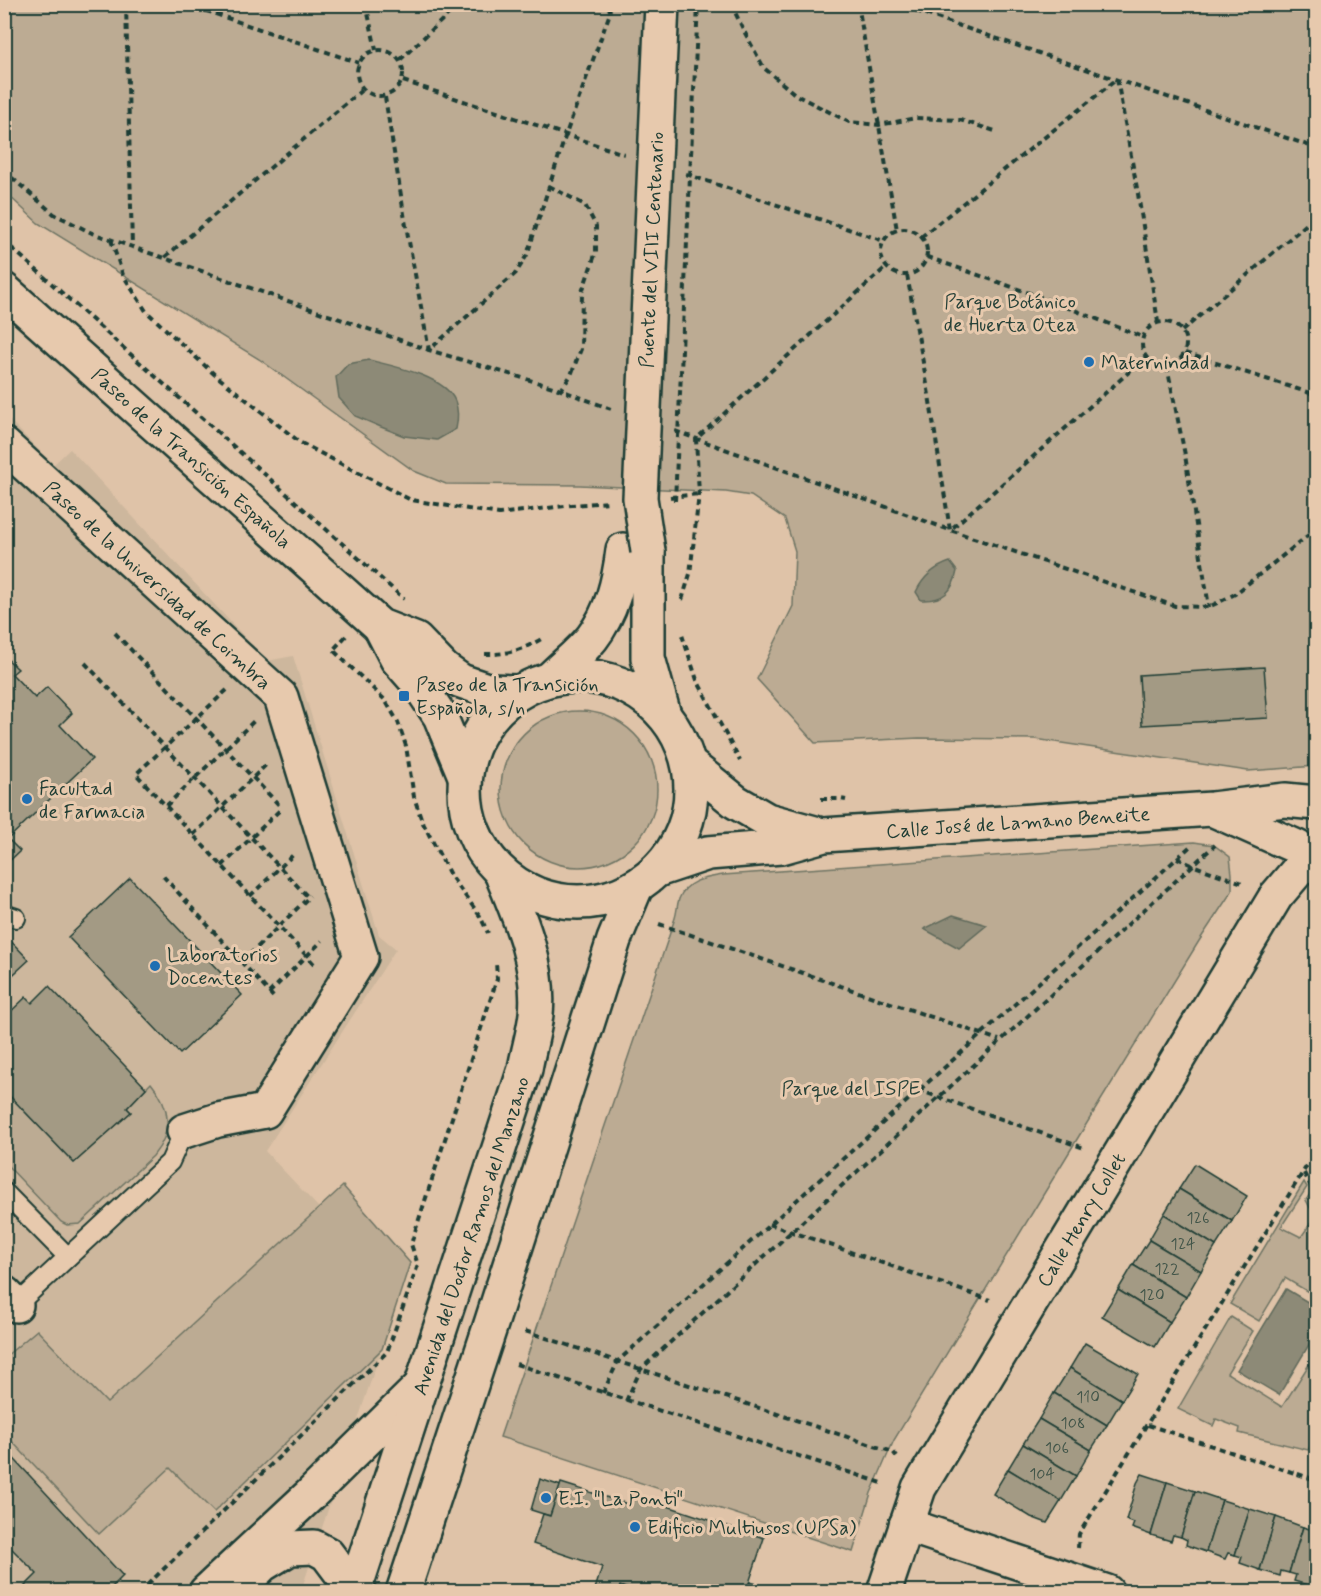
<svg xmlns="http://www.w3.org/2000/svg" width="1321" height="1596" viewBox="0 0 1321 1596" font-family="Mynerve,sans-serif">
  <style>
    .built { fill: #cdb79d }
    .green { fill: #bcab93; stroke: #6e7464; stroke-width: 1.5 }
    .water { fill: #8d8a77; stroke: #616b5c; stroke-width: 1.5 }
    .building { fill: #a39a84; stroke: #1f3d34; stroke-width: 1.5 }
    .lines { fill: none; stroke-linecap: round; stroke-linejoin: round }
    .lane-casing { stroke: #1f3d34; stroke-width: 22 }
    .street-casing { stroke: #1f3d34; stroke-width: 38 }
    .primary-casing { stroke: #1f3d34; stroke-width: 38 }
    .path { stroke: #1f3d34; stroke-width: 4; stroke-dasharray: 6 4.5; stroke-linecap: butt }
    .lane { stroke: #e7c9ad; stroke-width: 18 }
    .street { stroke: #e7c9ad; stroke-width: 33 }
    .primary { stroke: #e7c9ad; stroke-width: 33 }
    .primary-bridge-casing { stroke: #1f3d34; stroke-width: 38; stroke-linecap: butt }
    .path-bridge { stroke: #1f3d34; stroke-width: 4; stroke-dasharray: 6 4.5; stroke-linecap: butt }
    .primary-bridge { stroke: #e7c9ad; stroke-width: 33 }
    .poi-dot { fill: #1f6fb2; stroke: #e7c9ad; stroke-width: 2 }
    .labels { text-anchor: middle; stroke-width: 6; stroke-linejoin: round; paint-order: stroke }
    .number-label { font-size: 16px; fill: #405448 }
    .street-label { font-size: 20px; fill: #1f3d34; stroke: #e7c9ad }
    .park-label { font-size: 20px; fill: #274239; stroke: #e7c9ad }
    .poi-label { font-size: 20px; fill: #1f3d34; stroke: #e7c9ad; text-anchor: start }
  </style>
  <rect width="100%" height="100%" fill="#dfc3a8"/>
  <filter id="ink" filterUnits="userSpaceOnUse"><feTurbulence type="fractalNoise" baseFrequency=".0167" numOctaves="2"/><feDisplacementMap in="SourceGraphic" scale="12" xChannelSelector="R" yChannelSelector="G"/><feConvolveMatrix kernelMatrix="1 2 1 2 8 2 1 2 1" color-interpolation-filters="sRGB"/></filter>
  <g filter="url(#ink)">
    <path class="built" d="M4 414 53 465 70 449 267 661 293 656 379 935 396 949 265 1151 319 1208 343 1186 410 1263 301 1591H5Z"/>
    <g class="green">
      <path d="M4 5H1316V766L1248 771 1035 739 919 738 815 743 757 679 793 606 795 551 785 519 751 496 726 492 580 485 446 484 414 471 259 359 38 223 5 192Z"/>
      <circle cx="579" cy="789" r="78"/>
      <path d="M1194 842 1214 845 1230 857 1232 874V891L1199 941 1079 1136 894 1440 871 1493 853 1552 500 1437 675 918C677 912 677 905 679 899 686 880 705 878 723 875Z"/>
      <path d="M151 1083C171 1107 173 1132 153 1156L80 1224 67 1225 61 1222 5 1163 4 1090 74 1163 131 1112 127 1108Z"/>
      <path d="M1304 1182 1307 1187 1281 1227 1301 1237 1315 1217 1306 1200 1310 1194 1316 1205V1289L1314 1288 1310 1293 1285 1278 1259 1321 1230 1304Z"/>
      <path d="M343 1186 410 1263 382 1349 214 1512 170 1468 99 1534 5 1434V1357L37 1330 107 1403Z"/>
      <path d="M1231 1317 1253 1331 1227 1373 1282 1407 1308 1366 1316 1371V1435L1308 1450 1239 1433 1240 1428 1216 1419 1213 1426 1178 1409Z"/>
    </g>
    <g class="water">
      <path d="M369 360C393 366 445 376 455 401 459 411 458 420 456 429L437 440 404 436 381 427 355 416 339 398 336 377 348 364Z"/>
      <path d="M950 562 957 571C953 592 943 601 921 600L916 592C923 577 935 567 950 562Z"/>
      <path d="M953 915 987 925 959 948 924 929Z"/>
      <path d="M1286 1289 1316 1307V1333L1279 1395 1237 1370Z"/>
    </g>
    <g class="building">
      <path d="M4 656 18 669 12 674 35 698 47 687 72 713 60 725 92 759 8 839 20 851 4 866Z"/>
      <path d="M1264 667 1268 718 1142 725 1139 675Z"/>
      <path d="M130 878 242 995 180 1054 68 937Z"/>
      <path d="M4 934 29 960 4 983Z"/>
      <path d="M49 986 146 1088 127 1108 131 1112 74 1163 4 1090V1018L26 997 32 1003Z"/>
      <path d="M1195 1164 1247 1196 1232 1221 1179 1189Z"/>
      <path d="M1179 1189 1232 1221 1216 1246 1164 1214Z"/>
      <path d="M1164 1214 1216 1246 1201 1271 1149 1240Z"/>
      <path d="M1149 1240 1201 1271 1186 1297 1133 1265Z"/>
      <path d="M1133 1265 1186 1297 1170 1322 1118 1290Z"/>
      <path d="M1118 1290 1170 1322 1155 1347 1102 1316Z"/>
      <path d="M1085 1343 1138 1374 1122 1400 1070 1368Z"/>
      <path d="M1070 1368 1122 1400 1107 1425 1054 1393Z"/>
      <path d="M1054 1393 1107 1425 1091 1450 1039 1419Z"/>
      <path d="M1039 1419 1091 1450 1076 1476 1023 1444Z"/>
      <path d="M1023 1444 1076 1476 1061 1501 1008 1469Z"/>
      <path d="M4 1448 123 1576 107 1592H19L37 1574 4 1541Z"/>
      <path d="M1008 1469 1061 1501 1047 1523 1031 1517 993 1494Z"/>
      <path d="M1142 1474 1167 1482 1151 1535 1132 1528 1134 1523 1126 1520 1137 1483Z"/>
      <path d="M540 1479 561 1486 550 1516 531 1510Z"/>
      <path d="M1167 1482 1195 1491 1181 1537 1173 1535 1171 1541 1151 1535Z"/>
      <path d="M561 1483 631 1505 634 1495 764 1538 746 1592H715L710 1590 709 1592H637L620 1586 618 1592H601L595 1589 602 1567 533 1544 543 1514 550 1516Z"/>
      <path d="M1195 1491 1222 1500 1206 1552 1186 1545 1187 1540 1181 1537Z"/>
      <path d="M1222 1500 1250 1509 1235 1555 1228 1553 1225 1559 1206 1552Z"/>
      <path d="M1250 1509 1276 1517 1260 1570 1240 1563 1242 1557 1235 1555Z"/>
      <path d="M1276 1517 1303 1527 1289 1573 1281 1571 1280 1576 1260 1570Z"/>
      <path d="M1303 1527 1316 1531V1580L1314 1587 1294 1581 1296 1575 1289 1573Z"/>
      <path d="M750 1582 761 1585 759 1592H746Z"/>
    </g>
    <g class="lines">
      <g class="lane-casing">
        <g id="lane">
          <path d="M4 914 16 918"/>
          <path d="M4 1192 67 1256"/>
          <path d="M10 1311 170 1162 184 1131"/>
        </g>
      </g>
      <g class="street-casing">
        <g id="street">
          <path id="s1" d="M4 445 281 697 361 957 265 1111 218 1120 184 1131"/>
          <path d="M689 764 736 802 767 820 822 835"/>
          <path d="M1214 810 1297 847"/>
          <path id="s2" d="M657 870 708 853 781 847 824 835 1212 809 1285 800 1316 803"/>
          <path d="M4 1293 16 1305"/>
          <path d="M906 1525 1107 1592"/>
          <path d="M242 1585 262 1565 290 1548 314 1547 327 1554 354 1590"/>
          <path d="M206 1592 309 1496 421 1386"/>
          <path id="s3" d="M884 1592 919 1488 1276 896 1304 863"/>
        </g>
      </g>
      <g class="primary-casing">
        <g id="primary">
          <path id="s4" d="M4 290 380 626 416 640 444 669 461 681 490 691 518 692"/>
          <path d="M648 551V658L664 715"/>
          <path d="M380 626 397 659 418 683 440 716 465 776"/>
          <circle cx="578" cy="789" r="113"/>
          <path d="M551 678C564 665 580 653 592 638 612 612 619 582 623 550"/>
          <path id="s5" d="M354 1592 525 1069C528 1051 534 1033 536 1014 541 967 520 918 502 875"/>
          <path d="M403 1592 492 1321 614 940 636 887"/>
        </g>
      </g>
      <g class="path">
        <path d="M126 4 132 247"/>
        <path d="M186 4 359 63"/>
        <path d="M366 4 376 50"/>
        <path d="M731 4 745 33 764 68 796 95 849 122 879 125 916 118 960 120 998 132"/>
        <path d="M858 4 897 230"/>
        <path d="M896 4 1316 148"/>
        <circle cx="380" cy="73" r="23"/>
        <path d="M400 60 459 4"/>
        <path d="M403 81 624 154"/>
        <path d="M385 97 405 220 429 350 516 273 527 255 566 134 610 13 609 4"/>
        <path d="M4 171 54 214 92 233 429 350 553 387 611 409"/>
        <path d="M686 174 884 241"/>
        <path d="M549 186 585 205 596 226V252L582 292 581 349 571 375 561 390"/>
        <circle cx="904" cy="252" r="23"/>
        <path d="M921 237 1117 79 1138 194 1158 322"/>
        <path d="M111 240 123 275 146 311 214 374 301 443 411 500 499 514 572 505 609 502"/>
        <path d="M4 241 404 599"/>
        <path d="M165 257 363 89"/>
        <path d="M927 257 1046 299 1143 337"/>
        <path d="M907 275 929 395 950 530 1146 357"/>
        <circle cx="1164" cy="344" r="22"/>
        <path d="M1182 331 1316 216"/>
        <path d="M1185 353 1316 395"/>
        <path d="M1167 366 1185 455 1209 607"/>
        <path d="M675 431 950 530 1175 606 1209 607 1235 594 1316 529"/>
        <path d="M670 497 699 494"/>
        <path d="M682 600 690 574 699 494 696 439 886 267"/>
        <path d="M115 633 280 806"/>
        <path d="M682 635 697 680 740 761"/>
        <path d="M346 636 333 650 385 700 398 722 406 746 414 797 422 821 450 875 480 916 488 933"/>
        <path d="M485 654C507 655 525 649 543 638"/>
        <path d="M85 663 308 897"/>
        <path d="M227 690 136 774 317 967"/>
        <path d="M821 799H841L846 800"/>
        <path d="M166 806 256 719"/>
        <path d="M193 835 268 763"/>
        <path d="M1177 858 1192 865 1245 884"/>
        <path d="M222 866 282 808"/>
        <path d="M163 876 276 1000"/>
        <path d="M250 896 295 853"/>
        <path d="M659 924 999 1040"/>
        <path d="M242 962 310 896"/>
        <path d="M269 993 322 941"/>
        <path d="M918 1090 1084 1148"/>
        <path d="M1304 1173 1316 1196"/>
        <path d="M769 1224 990 1300"/>
        <path d="M525 1331 893 1452 897 1457"/>
        <path d="M516 1364 885 1484"/>
        <path d="M603 1393 618 1361 1193 844"/>
        <path d="M626 1401 641 1369 1215 845"/>
        <path d="M1148 1425 1316 1480"/>
        <path d="M1078 1548 1079 1534 1316 1151"/>
        <path d="M140 1592 387 1352 418 1265 411 1244 497 979 496 961"/>
      </g>
      <use href="#lane" class="lane"/>
      <use href="#street" class="street"/>
      <use href="#primary" class="primary"/>
      <g class="primary-bridge-casing">
        <g id="primary-bridge">
          <path id="s6" d="M648 551 640 498 662 4"/>
        </g>
      </g>
      <path class="path-bridge" d="M675 501 698 4"/>
      <use href="#primary-bridge" class="primary-bridge"/>
    </g>
  </g>
  <g class="poi-dot">
    <circle cx="1089" cy="362" r="6"/>
    <rect x="398" y="690" width="12" height="12" rx="3"/>
    <circle cx="27" cy="799" r="6"/>
    <circle cx="155" cy="966" r="6"/>
    <circle cx="546" cy="1498" r="6"/>
    <circle cx="635" cy="1527" r="6"/>
  </g>
  <g class="labels">
    <g class="number-label">
      <text x="1198" y="1223">126</text>
      <text x="1183" y="1249">124</text>
      <text x="1167" y="1274">122</text>
      <text x="1152" y="1300">120</text>
      <text x="1088" y="1402">110</text>
      <text x="1073" y="1428">108</text>
      <text x="1057" y="1453">106</text>
      <text x="1042" y="1479">104</text>
    </g>
    <g class="street-label">
      <text dy="7" stroke="none"><textPath href="#s6" startOffset="302">Puente del VIII Centenario</textPath></text>
      <text dy="7" stroke="none"><textPath href="#s4" startOffset="252">Paseo de la Transición Española</textPath></text>
      <text dy="7" stroke="none"><textPath href="#s1" startOffset="208">Paseo de la Universidad de Coimbra</textPath></text>
      <text dy="7" stroke="none"><textPath href="#s2" startOffset="366">Calle José de Lamano Beneite</textPath></text>
      <text dy="7" stroke="none"><textPath href="#s3" startOffset="423">Calle Henry Collet</textPath></text>
      <text dy="7" stroke="none"><textPath href="#s5" startOffset="375">Avenida del Doctor Ramos del Manzano</textPath></text>
    </g>
    <g class="park-label">
      <text x="1010" y="308">Parque Botánico<tspan x="1010" dy="23">de Huerta Otea</tspan></text>
      <text x="851" y="1095">Parque del ISPE</text>
    </g>
    <g class="poi-label">
      <text x="1101" y="369">Maternindad</text>
      <text x="416" y="691">Paseo de la Transición<tspan x="416" dy="23">Española, s/n</tspan></text>
      <text x="39" y="795">Facultad<tspan x="39" dy="23">de Farmacia</tspan></text>
      <text x="167" y="961">Laboratorios<tspan x="167" dy="23">Docentes</tspan></text>
      <text x="558" y="1505">E.I. "La Ponti"</text>
      <text x="647" y="1534">Edificio Multiusos (UPSa)</text>
    </g>
  </g>
  <rect width="1321" height="1596" fill="none" stroke="#e7c9ad" stroke-width="24"/>
  <rect x="12" y="12" width="1297" height="1572" fill="none" stroke="#1f3d34" stroke-width="2" filter="url(#ink)"/>
</svg>
